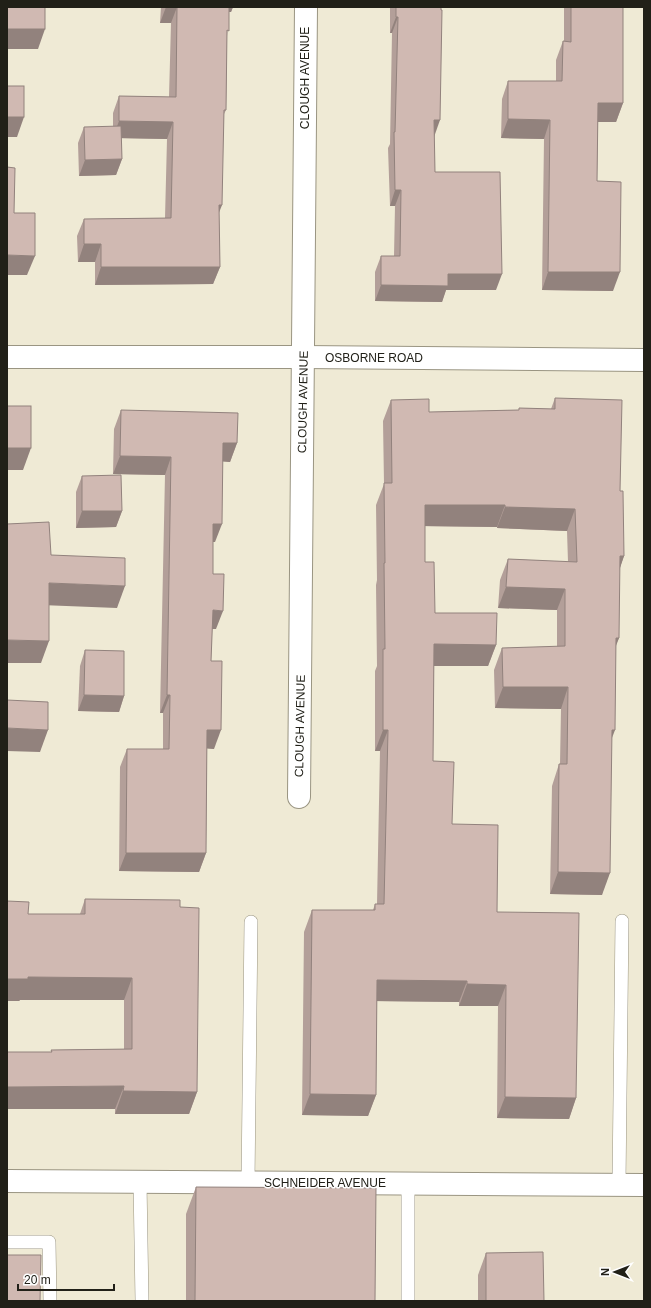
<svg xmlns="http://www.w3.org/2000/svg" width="651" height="1308" viewBox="0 0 651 1308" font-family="Helvetica,sans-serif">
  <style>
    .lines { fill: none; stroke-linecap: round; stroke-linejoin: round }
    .lane-casing { stroke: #9a9582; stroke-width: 14 }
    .street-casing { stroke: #9a9582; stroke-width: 24 }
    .lane { stroke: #fff; stroke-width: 13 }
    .street { stroke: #fff; stroke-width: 22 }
    .wall { fill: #b39f99 }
    .shaded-wall { fill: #92827d }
    .building { fill: #d0b9b2; stroke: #92827d }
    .labels { text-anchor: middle; stroke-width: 3; stroke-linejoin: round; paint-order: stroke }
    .street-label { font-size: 12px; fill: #212018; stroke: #fff }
  </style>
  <rect width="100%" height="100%" fill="#efead5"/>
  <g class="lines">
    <g class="lane-casing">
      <g id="lane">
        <path d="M140 1182 142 1301"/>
        <path d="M248 1183 251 922"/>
        <path d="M619 1184 622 921"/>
        <path d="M7 1242H49L50 1301"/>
        <path d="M408 1301V1184"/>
      </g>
    </g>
    <g class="street-casing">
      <g id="street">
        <path d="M7 357H303L644 360"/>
        <path d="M299 797 306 7"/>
        <path d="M7 1181 644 1185"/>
      </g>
    </g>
    <use href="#lane" class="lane"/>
    <use href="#street" class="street"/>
  </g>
  <g class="wall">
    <path d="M161 7H233L231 12H229L227 36 226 110 224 114 219 213 220 267 213 284 95 285V262H78L77 236 84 219 165 218 167 139 121 138 122 159 116 175 79 176 78 143 84 127H113V113L119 96 169 97 171 23H160Z"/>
    <path d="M390 7H441L434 137 435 172 496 290H446L442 302 375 301V272L381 256H394L395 206H390L388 148 390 144 392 33H390Z"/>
    <path d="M564 7H623V103L616 122H598L597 181 613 291 542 290 544 139 501 138 502 99 508 81H556V60L563 41H564Z"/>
    <path d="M555 398 620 491 624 556 619 570V638L616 644 611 739 602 895 550 894 552 786 559 764H560L561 709 495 708 494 670 502 648 557 647V610L498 608 500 580 508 559 568 562 567 531 497 528V527L425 526V562L435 613 496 645 488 666H434L433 761 452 824 497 912 576 1098 569 1119 497 1118 498 1006H459V1002L377 1001 376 1095 368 1116 302 1115 304 932 312 910H373L375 904H377L380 751H375V671L377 666 376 585 377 580 376 505 384 484 383 421 391 400 429 412 519 410V408L551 409Z"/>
    <path d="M121 410 237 443 230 462 222 461 215 542H213V574L216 629H212L211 661 214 749 207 748 206 853 199 872 119 871 120 767 127 749H163V713H160L165 475 113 474 114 429Z"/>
    <path d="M82 476 122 511 116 527 76 528V492Z"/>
    <path d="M85 650 124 696 119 712 78 711 80 666Z"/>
    <path d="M85 899 180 907 197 1092 189 1114H115V1109L51 1052V1050L124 1049V1000H20L19 1001H7V901L28 914H80Z"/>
    <path d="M196 1187 375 1301H186V1214Z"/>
    <path d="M486 1253 544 1301H478V1275Z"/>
  </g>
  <g class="shaded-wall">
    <path d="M166 7H177L171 23H160Z"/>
    <path d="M225 7H233L231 12H223Z"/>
    <path d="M396 17H398L392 33H390Z"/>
    <path d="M7 29H45L38 49H7Z"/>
    <path d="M598 103H623L616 122H592Z"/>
    <path d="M7 117H24L17 137H7Z"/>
    <path d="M508 119 550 120 544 139 501 138Z"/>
    <path d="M434 120H440L434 137 428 136Z"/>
    <path d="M119 121 173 122 167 139 113 138Z"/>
    <path d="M122 159 116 175 79 176 85 160Z"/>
    <path d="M395 190H401L395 206H390Z"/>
    <path d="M219 205H222L215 223Z"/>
    <path d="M84 244H101L95 262H78Z"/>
    <path d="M7 255 35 256 27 275H7Z"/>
    <path d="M101 267H220L213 284 95 285Z"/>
    <path d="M548 272H620L613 291 542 290Z"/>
    <path d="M448 274H502L496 290H446L442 302 375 301 381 285Z"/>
    <path d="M223 443H237L230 462 216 461Z"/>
    <path d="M7 448H31L23 470H7Z"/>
    <path d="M120 456 171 457 165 475 113 474Z"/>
    <path d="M425 505H505L497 527 417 526Z"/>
    <path d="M505 507 575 509 567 531 497 528Z"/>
    <path d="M82 511H122L116 527 76 528Z"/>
    <path d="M213 524H222L215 542H206Z"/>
    <path d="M620 556H624L617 577Z"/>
    <path d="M49 583 125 586 117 608 41 605Z"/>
    <path d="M506 587 565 589 557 610 498 608Z"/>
    <path d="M213 610 223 611 216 629H206Z"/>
    <path d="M616 638H619L611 659Z"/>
    <path d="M7 640 49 641 41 663H7Z"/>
    <path d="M434 644 496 645 488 666H426Z"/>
    <path d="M503 687H568L561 709 495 708Z"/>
    <path d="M84 695 124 696 119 712 78 711Z"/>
    <path d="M167 695H170L163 713H160Z"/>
    <path d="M7 728 48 730 40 752 7 751Z"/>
    <path d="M207 730H221L214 749 200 748Z"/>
    <path d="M383 730H388L380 751H375Z"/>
    <path d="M612 730H615L607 751Z"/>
    <path d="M126 853H206L199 872 119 871Z"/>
    <path d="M558 872 610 873 602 895 550 894Z"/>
    <path d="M28 977 132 978 124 1000H20L19 1001H7V979Z"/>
    <path d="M377 980 467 981 459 1002 369 1001Z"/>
    <path d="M467 984 506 985 498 1006H459Z"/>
    <path d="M124 1086 115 1109H7V1087Z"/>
    <path d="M123 1091 197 1092 189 1114H115Z"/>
    <path d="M310 1094 376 1095 368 1116 302 1115Z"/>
    <path d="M505 1097 576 1098 569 1119 497 1118Z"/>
  </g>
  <g class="building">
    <rect x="7" y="7" width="38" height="22"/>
    <path d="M177 7H229V31L227 30 226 110H224L222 205H219L220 267H101V244H84V219L171 218 173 122 119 121V96L176 97Z"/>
    <path d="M396 7H441V10H442L440 120H434L435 172H500L502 274H448V286L381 285V256H400L401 190H395L394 132H395L398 17H396Z"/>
    <path d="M571 7H623V103H598L597 181 621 182 620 272H548L550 120 508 119V81H562L563 41 571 42Z"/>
    <rect x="7" y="86" width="17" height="31"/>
    <path d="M121 126 122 159 85 160 84 127Z"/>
    <path d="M7 167 15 168 14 213H35V256L7 255Z"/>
    <path d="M555 398 622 400 620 491H623L624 556H620L619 638H616L615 730H612L610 873 558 872 559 764H567L568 687H503L502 648 565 646V589L506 587 508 559 577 562 575 509 505 507V505H425V562H434L435 613H497L496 645 434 644 433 761 454 762 452 824 498 825 497 912 579 913 576 1098 505 1097 506 985 467 984V981L377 980 376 1095 310 1094 312 910H375V904H384L388 730H383V649H385L384 563H385L384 483H392L391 400 429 399V412L519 410V408L555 409Z"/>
    <rect x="7" y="406" width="24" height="42"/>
    <path d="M121 410 238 413 237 443H223L222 524H213V574H224L223 611 213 610 211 661H222L221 730H207L206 853H126L127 749H169L170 695H167L171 457 120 456Z"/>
    <path d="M121 475 122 511H82V476Z"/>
    <path d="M49 522 51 555 125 558V586L49 583V641L7 640V524Z"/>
    <path d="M85 650 124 651V696L84 695Z"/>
    <path d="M7 700 48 702V730L7 728Z"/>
    <path d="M85 899 180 900V907L199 908 197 1092 123 1091 124 1086 7 1087V1052H52L51 1050 132 1049V978L28 977V979H7V901L29 902 28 914H85Z"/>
    <path d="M196 1187 376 1188 375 1301H195Z"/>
    <path d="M543 1252 544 1301H486V1253Z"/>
    <path d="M7 1255H41L40 1301H7Z"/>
  </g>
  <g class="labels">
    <g class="street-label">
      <text transform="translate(305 78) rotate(-90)" y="4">CLOUGH AVENUE</text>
      <text x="374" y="362">OSBORNE ROAD</text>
      <text transform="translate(303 402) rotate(-89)" y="4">CLOUGH AVENUE</text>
      <text transform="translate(300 726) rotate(-89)" y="4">CLOUGH AVENUE</text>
      <text x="325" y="1187">SCHNEIDER AVENUE</text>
    </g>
  </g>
  <rect width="651" height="1308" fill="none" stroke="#212018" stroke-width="16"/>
  <g transform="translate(615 1272) rotate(270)" stroke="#ffffff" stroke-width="3" paint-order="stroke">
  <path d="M0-3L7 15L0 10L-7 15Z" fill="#212018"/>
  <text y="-6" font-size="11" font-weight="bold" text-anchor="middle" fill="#212018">N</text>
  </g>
  <path d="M18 1284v6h96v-6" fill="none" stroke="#212018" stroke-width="2"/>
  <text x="24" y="1284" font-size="12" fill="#212018" stroke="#ffffff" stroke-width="3" paint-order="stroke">20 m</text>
</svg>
